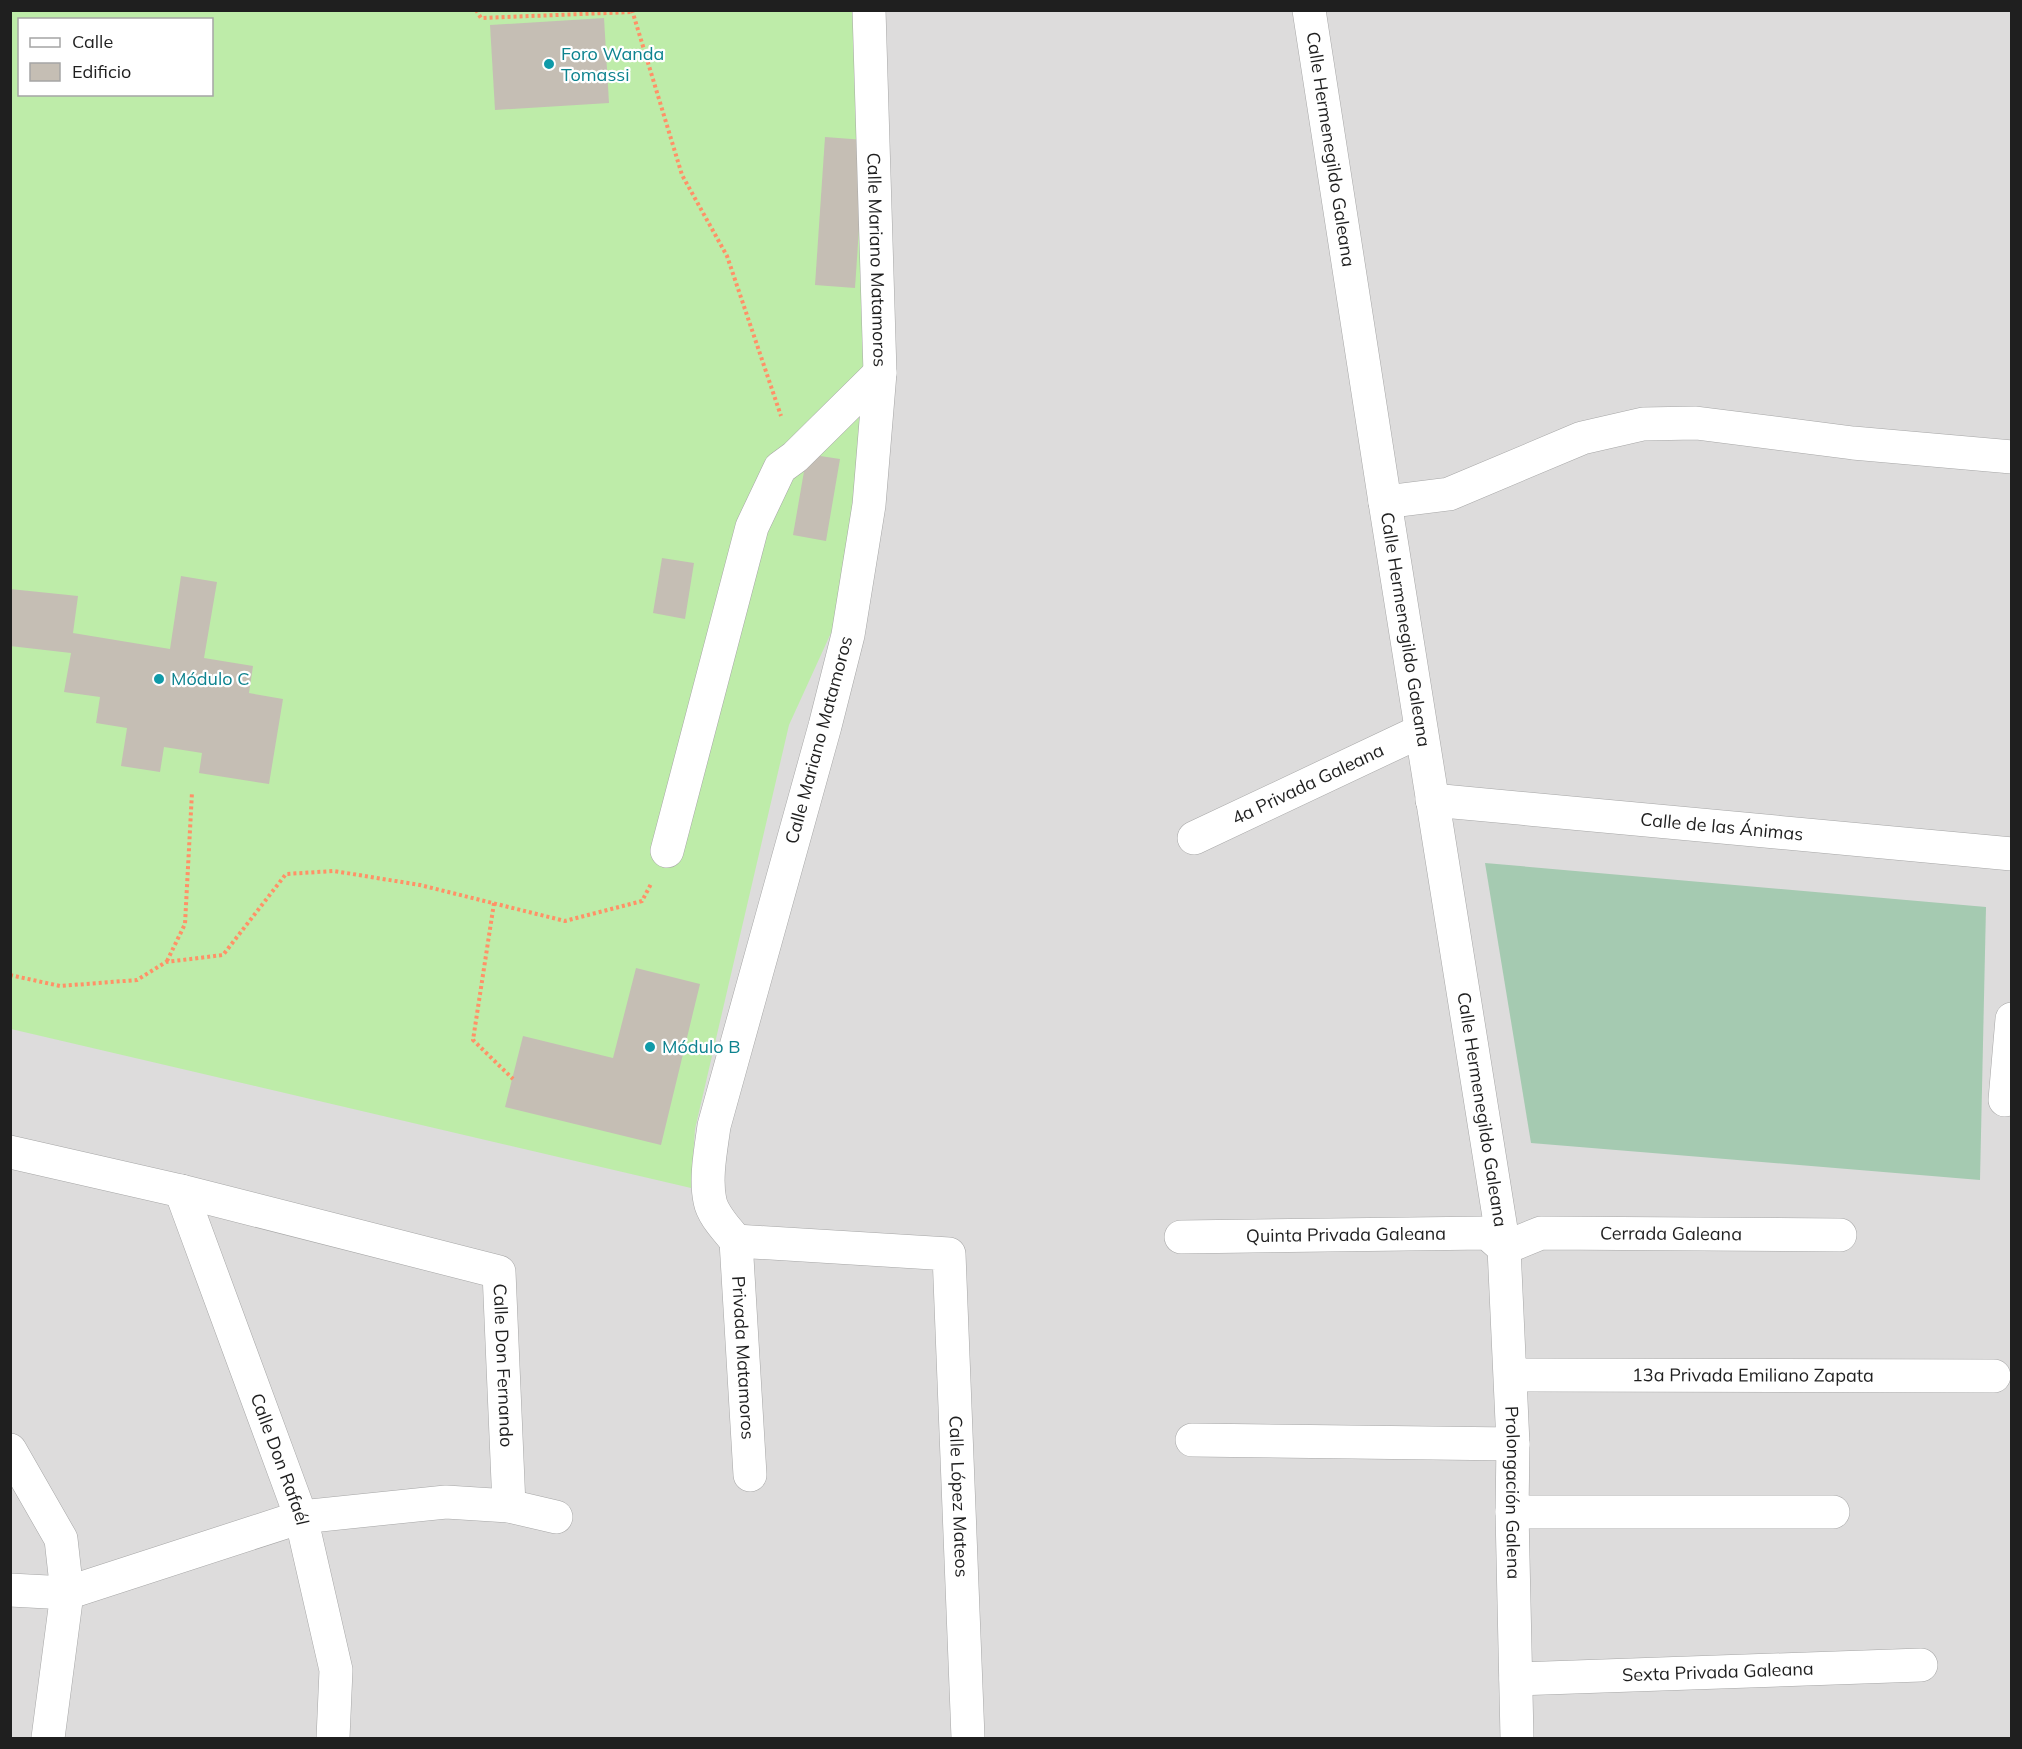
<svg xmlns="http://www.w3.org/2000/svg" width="2022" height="1749" viewBox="0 0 2022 1749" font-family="Mulish,sans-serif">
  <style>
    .residential { fill: #dddcdc; fill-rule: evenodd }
    .grass { fill: #beeca9; fill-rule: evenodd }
    .cemetery { fill: #a5cab1 }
    .building { fill: #c5beb4 }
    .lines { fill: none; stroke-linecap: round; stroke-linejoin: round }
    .minor-casing { stroke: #a6a6a6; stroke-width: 34 }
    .path { stroke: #ff9167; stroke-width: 4; stroke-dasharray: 3 3; stroke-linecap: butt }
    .minor { stroke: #fff; stroke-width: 33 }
    .culture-dot { fill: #0f9aa8; stroke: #fff; stroke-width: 2 }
    .labels { text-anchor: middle; stroke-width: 4.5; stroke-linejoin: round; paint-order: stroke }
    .culture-label { font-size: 18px; fill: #0d838f; stroke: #fff; text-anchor: start }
    .street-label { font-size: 18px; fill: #1f1f1f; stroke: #fff }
  </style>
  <rect width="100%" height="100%" fill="#f0eee5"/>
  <path class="residential" d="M11 11H2011V1738H11ZM20 20H212V94H20Z"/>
  <path class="grass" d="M11 11H858L864 430 841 611 789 725 695 1129 691 1188 11 1029ZM20 20H212V94H20Z"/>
  <path class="cemetery" d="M1485 863 1986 907 1980 1180 1531 1143Z"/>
  <g class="building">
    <path d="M604 18 609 103 495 110 490 25Z"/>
    <path d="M825 137 865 140 855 288 815 285Z"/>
    <path d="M807 454 840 459 826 541 793 535Z"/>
    <path d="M662 558 694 563 685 619 653 613Z"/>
    <path d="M181 576 217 582 204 658 253 666 249 693 283 699 269 784 199 773 202 753 164 747 160 772 121 766 127 728 96 723 100 697 64 692 71 653 10 646V589L78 596 73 633 170 649Z"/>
    <path d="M636 968 700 984 661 1145 505 1107 523 1036 613 1058Z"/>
  </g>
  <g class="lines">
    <g class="minor-casing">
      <g id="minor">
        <path id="s1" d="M869 10 880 373 869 505 848 635 825 726 714 1126C711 1149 705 1178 710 1201 713 1216 727 1229 736 1241L949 1254 968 1738"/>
        <path id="s2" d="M1309 10 1385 502 1504 1248 1513 1444 1512 1512 1517 1738"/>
        <path d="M1385 502 1449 494 1582 438 1643 424 1696 423 1853 443 2012 457"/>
        <path id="s3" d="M1432 800 2012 854"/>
        <path id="s4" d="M1194 838 1421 731"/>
        <path d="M667 851 752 527 780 468 795 457 880 373"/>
        <path d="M2005 1100 2012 1019"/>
        <path id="s5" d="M10 1152 181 1191 499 1272 509 1506"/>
        <path id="s6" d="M181 1191 301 1517 336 1670 333 1738"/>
        <path id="s7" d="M1181 1237 1487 1233 1504 1248"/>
        <path id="s8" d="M736 1241 750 1475"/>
        <path id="s9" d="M1504 1248 1541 1233 1840 1235"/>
        <path id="s10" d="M1511 1375 1994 1376"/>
        <path d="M1192 1440 1513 1444"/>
        <path d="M10 1450 61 1539 67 1593 48 1738"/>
        <path d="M1512 1512H1833"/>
        <path d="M10 1590 67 1593 301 1517 446 1502 509 1506 556 1517"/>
        <path id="s11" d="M1516 1679 1921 1665"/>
      </g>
    </g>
    <g class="path">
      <path d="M476 10 481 18 632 12"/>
      <path d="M632 10 682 175 727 256 781 416"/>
      <path d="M494 903 473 1040 513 1079"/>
      <path d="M167 961 185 924 192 792"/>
      <path d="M10 975 60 986 137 980 166 962 223 955 286 874 334 871 420 885 565 921 642 901 651 884"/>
    </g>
    <use href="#minor" class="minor"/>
  </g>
  <g class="culture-dot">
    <circle cx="549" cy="64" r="6"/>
    <circle cx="159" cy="679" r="6"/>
    <circle cx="650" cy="1047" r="6"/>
  </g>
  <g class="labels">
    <g class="culture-label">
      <text x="561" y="60">Foro Wanda<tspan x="561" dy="21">Tomassi</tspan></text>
      <text x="171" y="685">Módulo C</text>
      <text x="662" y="1053">Módulo B</text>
    </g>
    <g class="street-label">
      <text dy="6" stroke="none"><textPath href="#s2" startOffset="141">Calle Hermenegildo Galeana</textPath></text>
      <text dy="6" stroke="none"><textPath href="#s1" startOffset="250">Calle Mariano Matamoros</textPath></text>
      <text dy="6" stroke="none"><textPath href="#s2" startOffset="627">Calle Hermenegildo Galeana</textPath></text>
      <text transform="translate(819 740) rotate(-75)" y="6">Calle Mariano Matamoros</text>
      <text dy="6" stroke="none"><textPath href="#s4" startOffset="126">4a Privada Galeana</textPath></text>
      <text dy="6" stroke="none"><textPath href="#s3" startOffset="291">Calle de las Ánimas</textPath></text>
      <text dy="6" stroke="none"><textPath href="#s2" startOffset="1113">Calle Hermenegildo Galeana</textPath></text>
      <text dy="6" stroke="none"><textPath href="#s9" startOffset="170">Cerrada Galeana</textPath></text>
      <text dy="6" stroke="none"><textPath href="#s7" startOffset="165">Quinta Privada Galeana</textPath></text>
      <text dy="6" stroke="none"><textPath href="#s8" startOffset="117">Privada Matamoros</textPath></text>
      <text dy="6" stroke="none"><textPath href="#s5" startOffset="597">Calle Don Fernando</textPath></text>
      <text dy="6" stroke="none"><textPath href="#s10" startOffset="242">13a Privada Emiliano Zapata</textPath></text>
      <text dy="6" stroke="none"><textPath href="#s6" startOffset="286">Calle Don Rafaél</textPath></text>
      <text dy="6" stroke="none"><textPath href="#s2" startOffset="1498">Prolongación Galena</textPath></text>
      <text dy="6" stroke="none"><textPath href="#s1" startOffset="1716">Calle López Mateos</textPath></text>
      <text dy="6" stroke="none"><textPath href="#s11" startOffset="202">Sexta Privada Galeana</textPath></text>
    </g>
  </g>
  <rect width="2022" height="1749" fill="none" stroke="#1f1f1f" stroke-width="24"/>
  <rect x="18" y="18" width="195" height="78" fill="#ffffff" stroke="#a5a5a5" stroke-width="1.5"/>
  <rect x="30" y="38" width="30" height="9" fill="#ffffff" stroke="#a5a5a5" stroke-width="1.5"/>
  <text x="72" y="48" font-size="18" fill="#1f1f1f">Calle</text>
  <rect x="30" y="63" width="30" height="18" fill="#c5beb4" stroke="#a5a5a5" stroke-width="1.5"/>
  <text x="72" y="78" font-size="18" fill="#1f1f1f">Edificio</text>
</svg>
